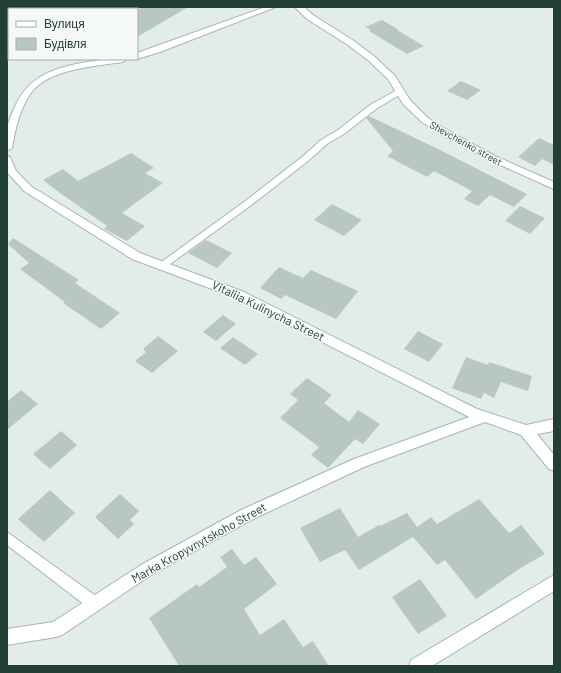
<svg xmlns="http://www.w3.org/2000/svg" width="561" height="673" viewBox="0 0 561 673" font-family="Barlow,sans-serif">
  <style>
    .building { fill: #b8c8c1 }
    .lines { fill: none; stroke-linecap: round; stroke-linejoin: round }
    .service-casing { stroke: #a5b5af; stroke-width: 2 }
    .minor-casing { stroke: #a5b5af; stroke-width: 2 }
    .service { fill: #fff; fill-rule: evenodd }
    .minor { fill: #fff; fill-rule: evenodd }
    .labels { text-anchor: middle; stroke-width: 3; stroke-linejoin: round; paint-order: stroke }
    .far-street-label { font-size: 10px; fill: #223f36; stroke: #f4f9f6 }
    .street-label { font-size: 12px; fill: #223f36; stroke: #f4f9f6 }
  </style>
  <rect width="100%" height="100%" fill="#e3ede8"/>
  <g class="building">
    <path d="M142 7H188L137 37V10Z"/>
    <path d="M382 20 399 30H397L424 46 407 54 369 31 371 30 365 27Z"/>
    <path d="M461 81 481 90 467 100 447 91Z"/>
    <path d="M369 116 436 148 527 194 514 207 490 195 478 206 464 199 472 191 434 171 427 177 387 156 393 151 366 118Z"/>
    <path d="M539 138 554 145V165L542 159 535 166 518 157Z"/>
    <path d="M131 153 154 168 145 173 163 183 122 213 145 226 127 241 104 229 107 226 60 193 43 180 63 169 78 181Z"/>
    <path d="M332 204 362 220 344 236 314 220Z"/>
    <path d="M520 206 545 218 530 234 505 221Z"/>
    <path d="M13 238 79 280 75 283 120 313 101 329 63 303 65 302 20 269 29 263 8 244Z"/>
    <path d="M206 240 232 253 217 268 188 253Z"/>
    <path d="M279 267 303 278 311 270 358 291 336 319 285 295 281 299 260 288Z"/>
    <path d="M223 315 236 324 216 341 203 332Z"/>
    <path d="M418 331 443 344 429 362 404 349Z"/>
    <path d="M158 336 178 351 152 373 135 361 146 352 143 349Z"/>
    <path d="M233 337 258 354 245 365 220 348Z"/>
    <path d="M466 357 488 365 489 362 532 376 528 391 501 382 494 398 484 393 481 399 452 388Z"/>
    <path d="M307 378 332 395 324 403 349 422 358 410 380 424 363 444 355 439 328 468 311 455 319 447 280 418 298 400 290 394Z"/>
    <path d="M21 390 38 404 7 430V402Z"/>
    <path d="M61 431 77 445 50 469 33 454Z"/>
    <path d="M50 490 75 513 44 542 18 519Z"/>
    <path d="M120 494 139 511 130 520 134 524 118 539 95 517Z"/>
    <path d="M479 499 509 533 521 525 545 554 519 569 476 599 445 560 437 565 413 537 359 570 345 550 320 562 300 528 340 508 358 537 379 525 380 526 407 513 417 527 431 517 437 524Z"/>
    <path d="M232 549 244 565 256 557 277 584 244 609 260 635 284 619 303 647 313 641 329 666H179L149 618 197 584 199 587 227 567 220 557Z"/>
    <path d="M420 579 447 616 418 634 392 597Z"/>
  </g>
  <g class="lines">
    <g class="service-casing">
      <g id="service">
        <path d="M397 90H400L404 92 376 109 344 134 327 144 308 161 250 206 166 267H160L158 265 160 263 244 202 302 157 321 140 338 130 370 105Z"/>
        <path d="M7 532 100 599 101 604 100 609 95 610 90 609 7 545Z"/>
      </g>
    </g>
    <g class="minor-casing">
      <g id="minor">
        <path d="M265 7H276L160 52 137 59V53Z"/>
        <path d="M295 7H304L313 15 354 41 375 57 395 76 410 100 428 118 443 128 495 156 554 182V189L489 160 437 132 422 122 403 104 388 79 369 61 348 45 307 19Z"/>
        <path d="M107 59H127L123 62C96 66 48 69 31 93 20 108 15 130 12 148L7 151C7 144 6 136 7 129 8 122 11 115 14 109 30 68 69 65 107 59Z"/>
        <path d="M7 156 10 157 16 171 32 187 140 253 244 292 477 409 526 425 554 419V431L537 434 554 455V471L549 469 521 435 485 422 364 467 251 520 151 575 62 635 56 637 7 645V629L53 622 141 565 241 510 354 459 469 417 236 298 132 259 24 191 7 172Z"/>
        <path d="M554 575V591L432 666H409L411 660Z"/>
      </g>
    </g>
    <use href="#service" class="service"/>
    <use href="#minor" class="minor"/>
  </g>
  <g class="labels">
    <g class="far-street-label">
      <text transform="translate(466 143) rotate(29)" y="4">Shevchenko street</text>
    </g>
    <g class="street-label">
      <text transform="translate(268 311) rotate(26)" y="4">Vitaliia Kulinycha Street</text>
      <text transform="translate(199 543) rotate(-29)" y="4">Marka Kropyvnytskoho Street</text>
    </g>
  </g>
  <rect width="561" height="673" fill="none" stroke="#223f36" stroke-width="16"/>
  <rect x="8" y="8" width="130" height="52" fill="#f4f9f6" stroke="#a0afa9"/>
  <rect x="16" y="21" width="20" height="6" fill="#ffffff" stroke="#a0afa9"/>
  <text x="44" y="28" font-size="12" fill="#223f36">Вулиця</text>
  <rect x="16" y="38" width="20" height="12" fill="#b8c8c1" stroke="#a0afa9"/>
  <text x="44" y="48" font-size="12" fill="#223f36">Будівля</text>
</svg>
